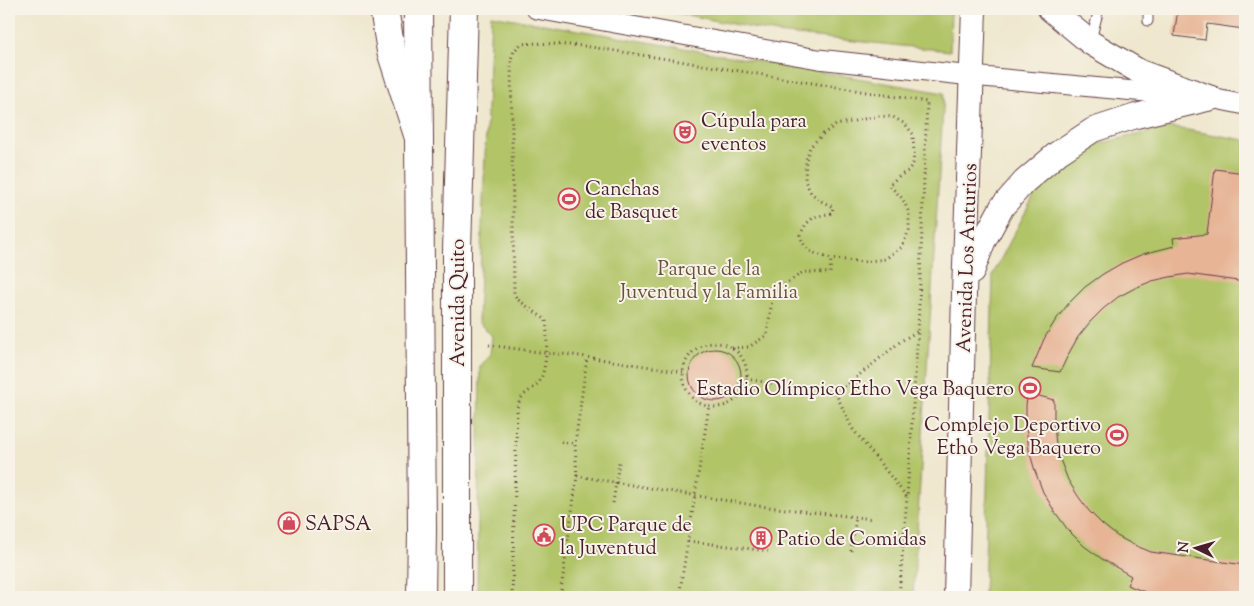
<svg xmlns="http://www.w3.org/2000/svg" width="1254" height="606" viewBox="0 0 1254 606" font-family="'Sorts Mill Goudy',serif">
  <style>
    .green { fill: #b1c468; stroke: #7e724a }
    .building { fill: #e7b596 }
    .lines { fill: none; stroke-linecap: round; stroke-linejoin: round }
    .service-casing { stroke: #633d43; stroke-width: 11 }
    .minor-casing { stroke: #633d43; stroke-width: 21 }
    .tertiary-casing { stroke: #633d43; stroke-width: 26 }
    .primary-casing { stroke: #633d43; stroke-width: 30 }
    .trunk-casing { stroke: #633d43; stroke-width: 30 }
    .path { stroke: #633d43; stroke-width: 3; stroke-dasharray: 1 4; stroke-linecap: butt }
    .service { stroke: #fff; stroke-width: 9 }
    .minor { stroke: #fff; stroke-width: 19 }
    .tertiary { stroke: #fff; stroke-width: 24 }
    .primary { stroke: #fff; stroke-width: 28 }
    .trunk { stroke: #fff; stroke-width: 28 }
    .labels { text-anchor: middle; stroke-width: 4; stroke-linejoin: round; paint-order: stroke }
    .poi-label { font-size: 20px; fill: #4a1f2b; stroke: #f7f3e8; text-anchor: start }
    .street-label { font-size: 20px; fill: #4a1f2b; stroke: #f7f3e8 }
    .park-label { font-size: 20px; fill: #69513d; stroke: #f7f3e8 }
  </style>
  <rect width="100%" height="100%" fill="#f7f3e8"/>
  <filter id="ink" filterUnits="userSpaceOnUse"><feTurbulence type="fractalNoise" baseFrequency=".02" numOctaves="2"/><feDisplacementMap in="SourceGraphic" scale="10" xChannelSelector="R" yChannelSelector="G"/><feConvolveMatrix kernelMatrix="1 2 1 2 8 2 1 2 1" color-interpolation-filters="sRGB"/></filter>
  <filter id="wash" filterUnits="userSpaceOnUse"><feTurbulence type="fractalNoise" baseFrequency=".0096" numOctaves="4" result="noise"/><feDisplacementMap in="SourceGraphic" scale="20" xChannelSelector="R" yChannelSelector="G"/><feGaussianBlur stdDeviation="1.12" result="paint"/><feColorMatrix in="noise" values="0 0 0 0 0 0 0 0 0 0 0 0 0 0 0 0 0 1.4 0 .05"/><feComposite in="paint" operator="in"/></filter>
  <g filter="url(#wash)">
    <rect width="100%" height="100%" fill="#efe7ce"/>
    <g class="green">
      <path d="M658 9H951L950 51 777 33Z"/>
      <path d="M491 15 944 93 913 597H477L480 367 490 354 492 336 478 322Z"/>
      <path d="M1170 127 1245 140V597H984L993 274 1037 190 1098 144Z"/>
    </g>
    <g id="blocks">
      <g class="building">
        <path d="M1178 9H1245L1244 29 1207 24 1205 40 1174 36Z"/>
        <path d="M1215 169 1245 173V282L1188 274 1170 277 1152 281 1135 288 1118 297 1103 309 1090 322 1078 337 1069 353 1060 372 1032 368 1044 339 1055 321 1069 303 1085 287 1103 274 1122 263 1143 254 1174 246 1173 238 1207 234Z"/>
        <circle cx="715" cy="375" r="26"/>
        <path d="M1028 393 1054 400V426L1056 444 1061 462 1068 480 1078 496 1089 511 1102 524 1117 536 1134 545 1151 552 1245 565V597H1158L1127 585 1131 576 1102 559 1084 546 1068 530 1055 512 1043 492 1035 471 1029 450 1026 427V405Z"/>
      </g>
    </g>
  </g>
  <g filter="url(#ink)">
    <use href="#blocks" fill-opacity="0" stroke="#633d43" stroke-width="1"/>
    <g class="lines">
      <g class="service-casing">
        <g id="service">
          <path d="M1148 9V21"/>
          <path d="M1091 40 1099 9"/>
        </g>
      </g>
      <g class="minor-casing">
        <path id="minor" d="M536 9 818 59 972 76 1211 98 1245 105"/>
      </g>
      <g class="tertiary-casing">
        <g id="tertiary">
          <path d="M1050 9 1091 43 1140 72 1211 98"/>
          <path d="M972 272 983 242 1002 207 1024 182 1058 153 1093 130 1136 116 1211 98"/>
          <path d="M956 597 964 294 974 9"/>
        </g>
      </g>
      <g class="primary-casing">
        <g id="primary">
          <path d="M418 9 422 530 421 597"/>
          <path d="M457 597V250L464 9"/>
        </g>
      </g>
      <g class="trunk-casing">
        <path id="trunk" d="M384 9 391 51 419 138"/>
      </g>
      <g class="path">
        <circle cx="715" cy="375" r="32"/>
        <path d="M489 345 546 353 573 355 684 372"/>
        <path d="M732 348 749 347 767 335 773 293 803 272 830 273 831 259C814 252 806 254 800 235L806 224 814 217 832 213 833 207 821 201 811 193 805 181 806 160 810 147 823 134 836 125 878 116 893 117 905 124 913 134 914 154 913 163 908 171 899 176 889 185 903 199 909 213V230L902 247 885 259 862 262 846 260 831 259"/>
        <path d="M746 379 836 394 852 428 907 497 918 331 901 341 836 394"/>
        <path d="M561 442 575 444"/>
        <path d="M577 476 575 444 587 358"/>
        <path d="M613 503 619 462"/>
        <path d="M688 541 768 551"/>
        <path d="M851 551 856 517"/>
        <path d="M561 590 577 476 759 506 873 519"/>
        <path d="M512 597 517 408C521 392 530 393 539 382 547 370 548 334 546 320L517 299 514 293 511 59 514 51 521 44 537 43 584 46 667 59 927 102 918 331"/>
        <path d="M679 597 709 406"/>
        <path d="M899 597 907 497"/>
      </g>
      <use href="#service" class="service"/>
      <use href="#minor" class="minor"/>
      <use href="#tertiary" class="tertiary"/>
      <use href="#primary" class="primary"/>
      <use href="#trunk" class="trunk"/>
    </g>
  </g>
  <defs>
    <g id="theatre-ring" transform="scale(1.125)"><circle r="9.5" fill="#f7f3e8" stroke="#d1495b" stroke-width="1.5"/><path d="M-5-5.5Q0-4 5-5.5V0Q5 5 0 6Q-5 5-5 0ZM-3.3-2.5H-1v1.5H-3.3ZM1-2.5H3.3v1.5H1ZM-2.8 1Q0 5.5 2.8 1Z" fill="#d1495b"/></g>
    <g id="stadium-ring" transform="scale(1.125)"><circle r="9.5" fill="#f7f3e8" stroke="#d1495b" stroke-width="1.5"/><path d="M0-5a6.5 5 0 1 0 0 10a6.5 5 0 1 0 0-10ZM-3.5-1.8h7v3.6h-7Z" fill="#d1495b"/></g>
    <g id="shop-ring" transform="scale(1.125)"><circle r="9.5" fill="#f7f3e8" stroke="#d1495b" stroke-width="1.5"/><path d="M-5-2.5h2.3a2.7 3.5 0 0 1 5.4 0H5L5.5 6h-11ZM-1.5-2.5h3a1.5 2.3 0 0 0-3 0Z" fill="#d1495b"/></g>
    <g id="civic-ring" transform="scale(1.125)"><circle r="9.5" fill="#f7f3e8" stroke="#d1495b" stroke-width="1.5"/><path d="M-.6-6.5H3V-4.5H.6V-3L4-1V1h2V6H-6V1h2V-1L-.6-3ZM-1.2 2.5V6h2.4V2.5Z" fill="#d1495b"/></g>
    <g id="building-ring" transform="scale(1.125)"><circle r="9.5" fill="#f7f3e8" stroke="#d1495b" stroke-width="1.5"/><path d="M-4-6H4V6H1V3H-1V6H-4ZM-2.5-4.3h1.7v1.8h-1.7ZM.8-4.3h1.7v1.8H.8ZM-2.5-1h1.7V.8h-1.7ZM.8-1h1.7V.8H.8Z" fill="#d1495b"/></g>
  </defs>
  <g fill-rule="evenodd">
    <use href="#theatre-ring" x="685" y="132"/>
    <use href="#stadium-ring" x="569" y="199"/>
    <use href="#stadium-ring" x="1030" y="388"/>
    <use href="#stadium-ring" x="1117" y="435"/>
    <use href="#shop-ring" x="289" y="523"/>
    <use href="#civic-ring" x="544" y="535"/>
    <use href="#building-ring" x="761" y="538"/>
  </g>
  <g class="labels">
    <g class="poi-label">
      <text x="701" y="127">Cúpula para<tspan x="701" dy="23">eventos</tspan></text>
      <text x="585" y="195">Canchas<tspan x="585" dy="23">de Basquet</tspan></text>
      <text x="1014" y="395" text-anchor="end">Estadio Olímpico Etho Vega Baquero</text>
      <text x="1101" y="431" text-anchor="end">Complejo Deportivo<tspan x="1101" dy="23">Etho Vega Baquero</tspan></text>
      <text x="305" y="530">SAPSA</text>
      <text x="560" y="531">UPC Parque de<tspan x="560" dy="23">la Juventud</tspan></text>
      <text x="777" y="545">Patio de Comidas</text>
    </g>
    <g class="street-label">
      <text transform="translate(966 258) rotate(-88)" y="7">Avenida Los Anturios</text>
      <text transform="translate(457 303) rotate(-90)" y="7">Avenida Quito</text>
    </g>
    <g class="park-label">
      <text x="709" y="275">Parque de la<tspan x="709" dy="23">Juventud y la Familia</tspan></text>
    </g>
  </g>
  <rect width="1254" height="606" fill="none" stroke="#f7f3e8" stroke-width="30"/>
  <g transform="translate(1196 548) rotate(275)" stroke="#f7f3e8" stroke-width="4" paint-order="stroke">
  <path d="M0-4L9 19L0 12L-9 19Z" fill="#4a1f2b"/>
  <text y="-8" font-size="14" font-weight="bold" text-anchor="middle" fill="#4a1f2b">N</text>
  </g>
</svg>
